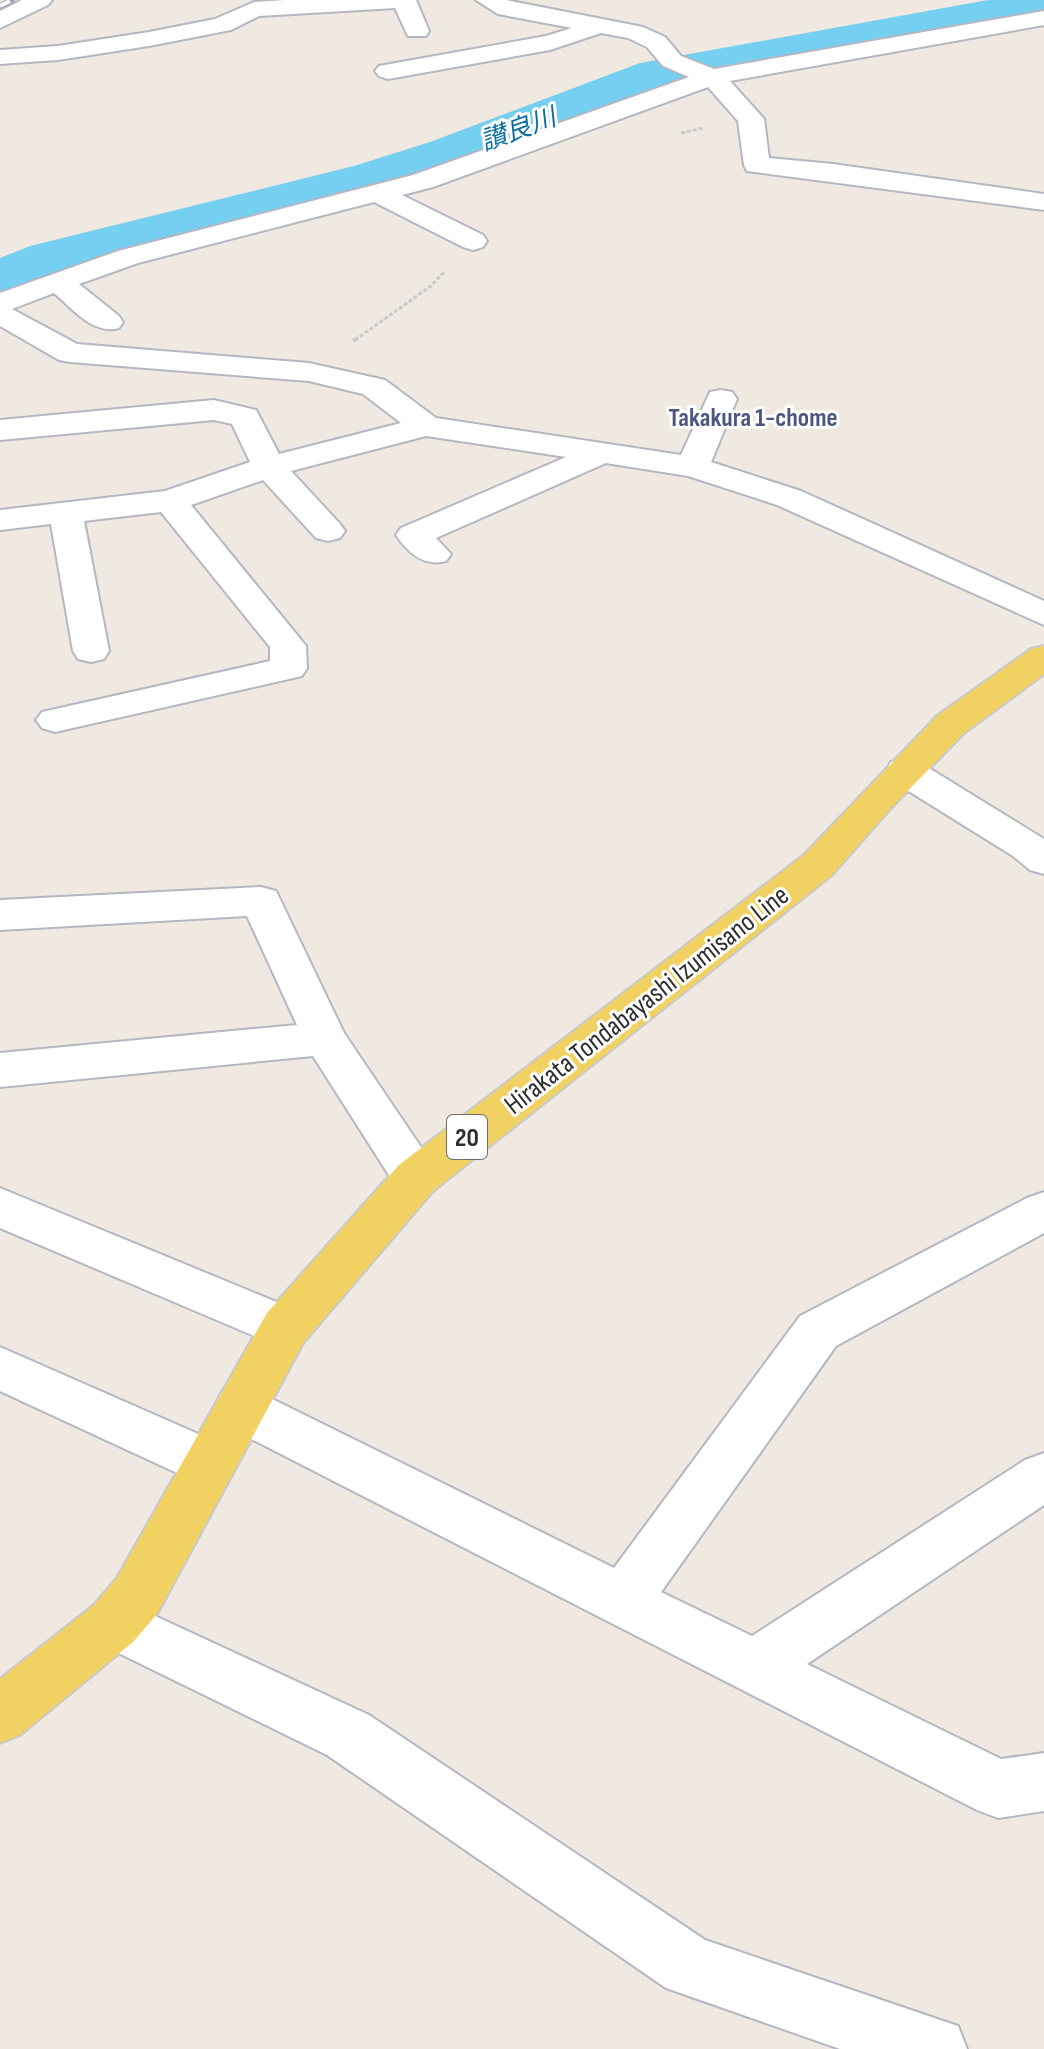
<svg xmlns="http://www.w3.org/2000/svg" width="1044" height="2049" viewBox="0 0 1044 2049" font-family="'Sofia Sans Condensed','Noto Sans JP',sans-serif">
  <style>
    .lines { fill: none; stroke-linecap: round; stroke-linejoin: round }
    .river { fill: #75cff0; fill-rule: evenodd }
    .minor-casing { stroke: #b4b7c1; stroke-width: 4 }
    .major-casing { stroke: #c9c9c9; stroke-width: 4 }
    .path-far1 { stroke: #c9c9c9; stroke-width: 3; stroke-dasharray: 4 2; stroke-linecap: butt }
    .path { stroke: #c9c9c9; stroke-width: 4; stroke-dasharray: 5 3; stroke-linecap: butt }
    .minor { fill: #fff; fill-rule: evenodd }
    .major { fill: #f2d163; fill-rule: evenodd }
    .rail-casing { stroke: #a3a6b8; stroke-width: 6 }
    .rail { stroke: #fff; stroke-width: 4; stroke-dasharray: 11; stroke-linecap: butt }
    .labels { text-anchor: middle; stroke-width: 6; stroke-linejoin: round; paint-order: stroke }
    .far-water-label { font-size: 26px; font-style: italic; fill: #0d6fa3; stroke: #fff }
    .far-neighbourhood-label { font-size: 26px; font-weight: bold; fill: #4d5680; stroke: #fff }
    .shield { fill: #fff; stroke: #6d6d6d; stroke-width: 2 }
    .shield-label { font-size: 26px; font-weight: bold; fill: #2e2e2e }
    .street-label { font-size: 28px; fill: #2e2e2e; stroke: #fff }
  </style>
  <rect width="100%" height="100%" fill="#efe9e1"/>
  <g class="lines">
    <path class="river" d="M988 0H1044V24L675 91 474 168 399 194 78 274 24 298 0 304V258L30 246 354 166 430 142 640 63Z"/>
    <g class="minor-casing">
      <g id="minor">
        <path d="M22 0H52L48 5 0 28V11Z"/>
        <path d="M285 0H416L429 31 426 36H408L395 8 259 16 231 30 149 46 58 60 0 64V50L58 46 149 32 215 19 254 2Z"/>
        <path d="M476 0H506L643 27 665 37 681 56 714 69 1044 11V25L730 81 764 119 769 158 833 164 1044 194V210L747 171 744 165 738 121 708 87 433 187 402 195 483 235 487 241 483 247 473 250 463 247 374 202 138 263 79 284 119 316 123 322 119 328C93 335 73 309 54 293L12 309 77 344 309 363 385 380 436 418 681 455 710 392 721 390 732 392 737 399 711 462 801 491 1044 601V625L777 505 688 476 606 463 436 538 451 554 446 561C424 567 408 553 396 535L401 528 566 457 426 436 291 471 340 524 345 531 340 538 328 541 316 538 263 480 191 505 306 646 307 668 302 676 55 732 42 728 36 720 42 712 270 661V647L161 512 84 521 109 651 104 659 91 662 78 659 73 651 51 524 0 530V510L165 491 250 462 232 424 214 420 0 440V420L214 400 256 410 279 454 401 423 363 394 309 381 70 362 59 360 0 326V293L118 251 413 175 689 77 663 66 647 47 628 38 601 33 550 50 388 79 379 76 375 71 379 66 546 36 572 28 498 14Z"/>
        <path d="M905 758 919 762 1044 839V874L1030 870 1013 856 891 780 886 771 891 762Z"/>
        <path d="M261 887 276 891 344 1033 433 1165 440 1178 433 1191 416 1196 399 1191 313 1056 0 1087V1053L297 1025 247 916 0 930V900Z"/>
        <path d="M0 1188 303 1313 310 1328 303 1343 285 1349 0 1228Z"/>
        <path d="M1044 1192V1233L836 1346 661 1592 752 1636 1025 1460 1044 1453V1505L807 1664 1001 1759 1044 1753V1811L998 1818 977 1810 222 1424 214 1408 222 1392 240 1386 258 1392 614 1568 800 1316 1027 1198Z"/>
        <path d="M0 1347 228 1447 235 1463 228 1479 209 1486 190 1479 0 1391Z"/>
        <path d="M114 1597 369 1715 705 1940 958 2026 967 2049H840L666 1988 327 1755 94 1641 86 1623 94 1605Z"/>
      </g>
    </g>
    <g class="major-casing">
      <path id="major" d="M1044 646V674L963 734 890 809 832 875 433 1191 303 1343 157 1614 134 1641 20 1735 0 1743V1679L94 1605 117 1578 267 1313 399 1165 804 855 937 716 1031 649Z"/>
    </g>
    <g class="path-far1">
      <path d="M681 133 703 128"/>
      <path d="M355 340 431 286 444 272"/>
    </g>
    <path class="path" d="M353 341 358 338"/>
    <use href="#minor" class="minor"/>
    <use href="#major" class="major"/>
    <g class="rail-casing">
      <path id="rail" d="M0 6 12 0"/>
    </g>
    <use href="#rail" class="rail"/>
  </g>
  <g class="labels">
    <g class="far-water-label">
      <text transform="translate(518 129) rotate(-20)" y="9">讃良川</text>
    </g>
    <g class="far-neighbourhood-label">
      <text x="753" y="426">Takakura 1-chome</text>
    </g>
    <rect class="shield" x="447" y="1115" width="40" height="44" rx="6"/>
    <g class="shield-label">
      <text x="467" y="1146">20</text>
    </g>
    <g class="street-label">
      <text transform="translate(646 999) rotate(-38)" y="10">Hirakata Tondabayashi Izumisano Line</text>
    </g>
  </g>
</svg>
